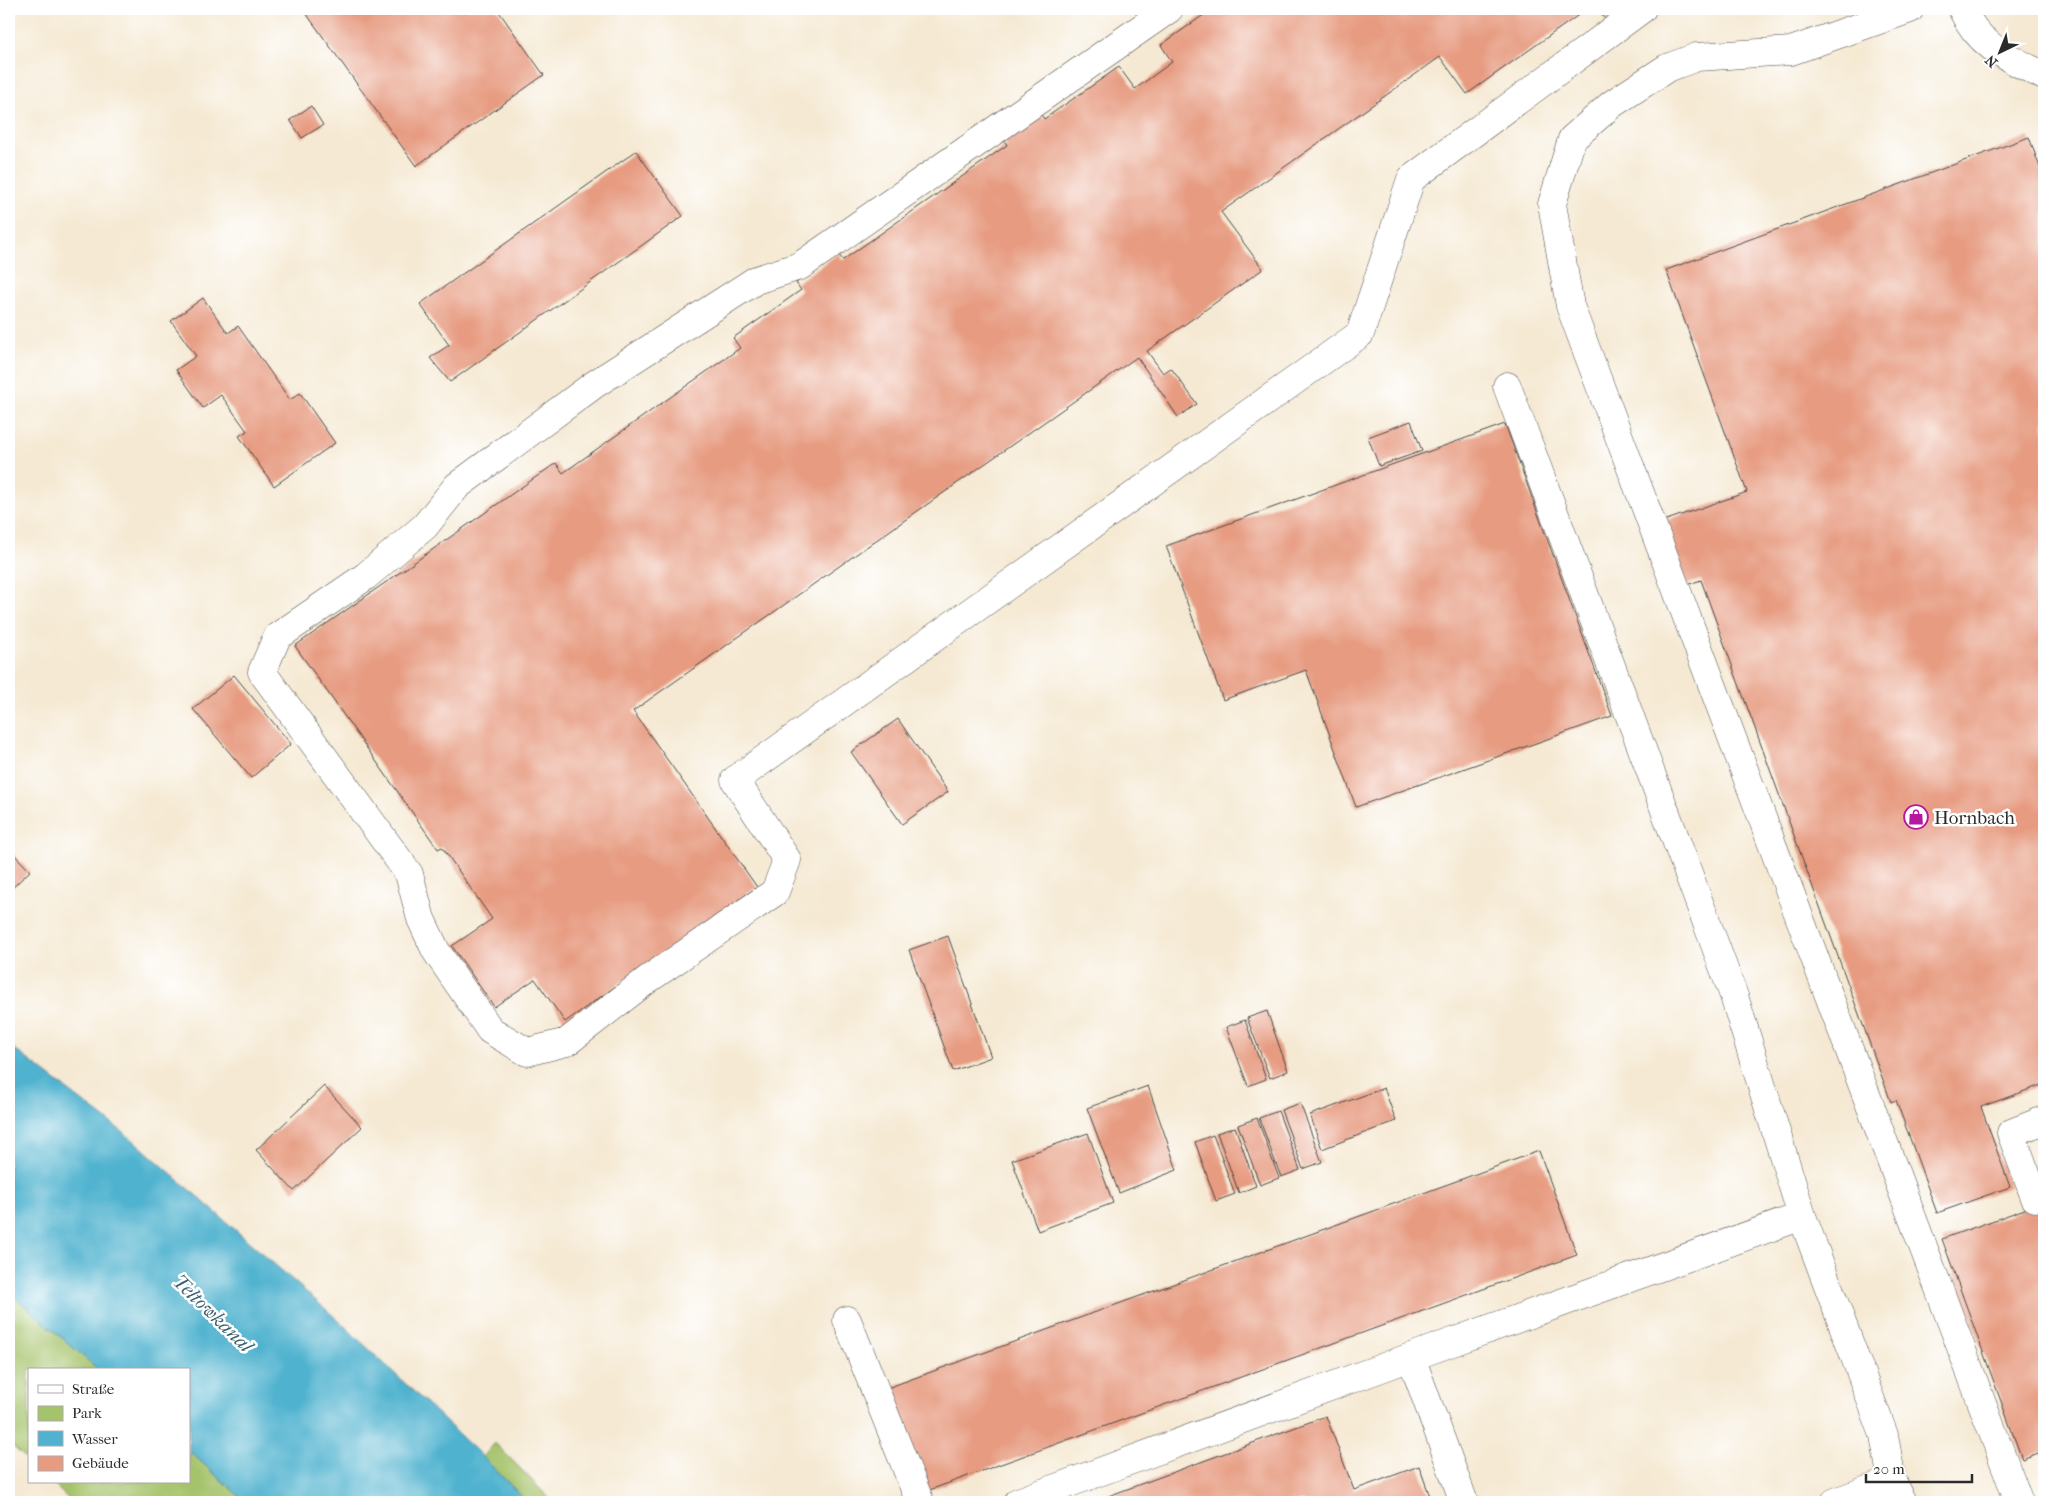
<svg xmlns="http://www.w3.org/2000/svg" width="2053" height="1511" viewBox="0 0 2053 1511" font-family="'IM FELL French Canon',serif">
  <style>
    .green { fill: #a5c36a; stroke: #68774a }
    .water { fill: #50b2cf; stroke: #3e6e7d }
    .building { fill: #e79c82 }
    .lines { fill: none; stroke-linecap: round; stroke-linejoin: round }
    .minor-casing { stroke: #494844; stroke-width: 29 }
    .minor { stroke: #fff; stroke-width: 28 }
    .labels { text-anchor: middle; stroke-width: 5; stroke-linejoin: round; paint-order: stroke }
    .poi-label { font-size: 19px; fill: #2b2b2b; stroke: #fff; text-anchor: start }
    .water-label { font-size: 20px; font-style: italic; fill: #3a616d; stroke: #fff }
  </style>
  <rect width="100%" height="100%" fill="#fff"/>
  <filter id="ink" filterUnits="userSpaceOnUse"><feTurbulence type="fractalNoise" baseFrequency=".02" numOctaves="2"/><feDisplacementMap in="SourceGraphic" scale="10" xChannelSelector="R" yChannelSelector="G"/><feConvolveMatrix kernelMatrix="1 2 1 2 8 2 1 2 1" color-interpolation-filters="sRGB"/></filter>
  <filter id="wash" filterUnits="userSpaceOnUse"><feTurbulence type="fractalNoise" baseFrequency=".0096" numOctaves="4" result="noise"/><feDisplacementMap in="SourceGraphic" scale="20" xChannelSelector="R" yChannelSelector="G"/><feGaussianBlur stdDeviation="1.12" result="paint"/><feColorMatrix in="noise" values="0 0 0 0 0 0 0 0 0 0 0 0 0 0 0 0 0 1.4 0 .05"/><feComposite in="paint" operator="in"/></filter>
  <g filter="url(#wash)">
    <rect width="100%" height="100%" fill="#f5e9d3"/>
    <g class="green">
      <path d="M9 1292 99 1370H29V1461L9 1443Z"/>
      <path d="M495 1443 553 1502H527L483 1457Z"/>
      <path d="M189 1451 246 1502H72L51 1482H189Z"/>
    </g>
    <path class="water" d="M9 1045 132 1139 338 1320 483 1457 527 1502H246L189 1451V1370H99L9 1292Z"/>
    <g id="blocks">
      <g class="building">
        <path d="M303 9H497L544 75 416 166Z"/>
        <path d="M1212 9H1587L1467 94 1440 57 1221 212 1263 269 1147 351 1163 373 1171 368 1197 404 1178 417 1137 357 633 711 757 887 565 1022 535 979 494 1007 452 946 492 919 442 847 438 849 295 646 556 463 563 473 740 348 733 338 801 290 796 283 838 254 843 260 1007 145 1003 138 1040 113 1044 119 1119 67 1135 89 1172 62 1161 45Z"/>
        <path d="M1597 9H1622L1606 20Z"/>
        <path d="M311 106 323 125 302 138 290 120Z"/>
        <path d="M2029 137 2044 179V1084L1981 1107 2010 1187 1937 1213 1896 1100 1891 1102 1701 580 1681 587 1658 523 1747 492 1666 270Z"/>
        <path d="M636 151 683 216 450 382 430 358 449 345 420 304Z"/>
        <path d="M203 298 228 333 238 326 290 400 300 393 335 443 274 486 239 436 247 431 221 395 203 408 176 370 196 356 171 321Z"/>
        <path d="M1411 421 1422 451 1379 466 1368 437Z"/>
        <path d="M1505 424 1612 716 1356 807 1306 670 1223 700 1166 546Z"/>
        <path d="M234 675 291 744 251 778 193 709Z"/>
        <path d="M898 719 948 792 902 824 851 752Z"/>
        <path d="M9 849 30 871 9 891Z"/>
        <path d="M948 936 991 1057 953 1071 909 950Z"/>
        <path d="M1267 1011 1288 1071 1270 1078 1247 1018Z"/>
        <path d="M1245 1020 1266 1079 1248 1086 1226 1027Z"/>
        <path d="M324 1086 362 1127 294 1191 256 1150Z"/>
        <path d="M1148 1086 1177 1170 1119 1193 1087 1108Z"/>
        <path d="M1384 1088 1396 1121 1322 1149 1310 1115Z"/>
        <path d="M1300 1103 1322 1162 1303 1169 1281 1110Z"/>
        <path d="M1278 1111 1300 1170 1281 1177 1259 1118Z"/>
        <path d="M1257 1118 1279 1178 1260 1185 1238 1125Z"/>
        <path d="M1235 1127 1256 1186 1239 1193 1217 1133Z"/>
        <path d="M1088 1133 1113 1203 1038 1231 1012 1160Z"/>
        <path d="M1213 1135 1235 1194 1216 1201 1195 1142Z"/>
        <path d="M1539 1151 1577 1255 924 1492 887 1388Z"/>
        <path d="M2044 1202V1451L2022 1459 1942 1239Z"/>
        <path d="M1326 1416 1354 1490 1419 1466 1432 1502H1092Z"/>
      </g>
    </g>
  </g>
  <g filter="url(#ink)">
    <use href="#blocks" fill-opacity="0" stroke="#494844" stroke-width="1"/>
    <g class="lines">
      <g class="minor-casing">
        <g id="minor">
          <path d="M1169 9 800 266 756 280 595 384 457 486 425 526 366 576 277 637 262 672 409 874 421 919 436 951 490 1030 527 1052 567 1042 647 980 775 892 787 860 735 780 1360 334 1411 179 1642 9"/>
          <path d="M1910 9 1791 51 1697 57 1667 68 1612 104 1572 139 1552 204 1570 306 2019 1502"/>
          <path d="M1962 9C1979 47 2009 58 2044 76"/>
          <path d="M1507 386 1734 996 1802 1216 1884 1435 1892 1481 1903 1502"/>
          <path d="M2044 1120 2011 1133 2035 1198 2044 1195"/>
          <path d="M847 1320 920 1502"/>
          <path d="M1411 1357 1464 1502"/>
          <path d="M1018 1502 1411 1357 1802 1216"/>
          <path d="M1835 1502 1892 1481"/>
        </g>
      </g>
      <use href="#minor" class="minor"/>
    </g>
  </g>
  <defs>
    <g id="shop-ring" transform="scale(1.25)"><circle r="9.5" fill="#fff" stroke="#b5179e" stroke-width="1.5"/><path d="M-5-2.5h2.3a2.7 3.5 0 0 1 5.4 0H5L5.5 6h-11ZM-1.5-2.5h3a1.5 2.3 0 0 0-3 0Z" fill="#b5179e"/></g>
  </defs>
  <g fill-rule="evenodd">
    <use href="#shop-ring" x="1916" y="817"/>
  </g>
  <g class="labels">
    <g class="poi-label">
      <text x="1934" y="824">Hornbach</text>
    </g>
    <g class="water-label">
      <text transform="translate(213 1313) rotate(44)" y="7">Teltowkanal</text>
    </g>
  </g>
  <rect width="2053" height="1511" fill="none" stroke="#fff" stroke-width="30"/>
  <rect x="28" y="1368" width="162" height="115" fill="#ffffff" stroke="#aaaaaa"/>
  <rect x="38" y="1385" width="25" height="8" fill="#ffffff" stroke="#aaaaaa"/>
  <text x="72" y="1394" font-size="15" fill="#2b2b2b">Straße</text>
  <rect x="38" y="1406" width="25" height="15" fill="#a5c36a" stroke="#aaaaaa"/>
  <text x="72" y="1418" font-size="15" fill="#2b2b2b">Park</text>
  <rect x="38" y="1431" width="25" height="15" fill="#50b2cf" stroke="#aaaaaa"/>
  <text x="72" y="1444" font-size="15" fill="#2b2b2b">Wasser</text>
  <rect x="38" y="1456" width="25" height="15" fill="#e79c82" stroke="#aaaaaa"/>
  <text x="72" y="1468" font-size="15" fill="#2b2b2b">Gebäude</text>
  <g transform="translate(2000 52) rotate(223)" stroke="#ffffff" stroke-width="4" paint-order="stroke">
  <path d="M0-4L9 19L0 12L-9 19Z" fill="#2b2b2b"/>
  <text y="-8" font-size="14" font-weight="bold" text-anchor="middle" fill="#2b2b2b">N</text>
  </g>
  <path d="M1866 1474v8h106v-8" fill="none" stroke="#2b2b2b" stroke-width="2.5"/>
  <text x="1873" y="1474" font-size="15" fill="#2b2b2b" stroke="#ffffff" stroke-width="4" paint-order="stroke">20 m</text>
</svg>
